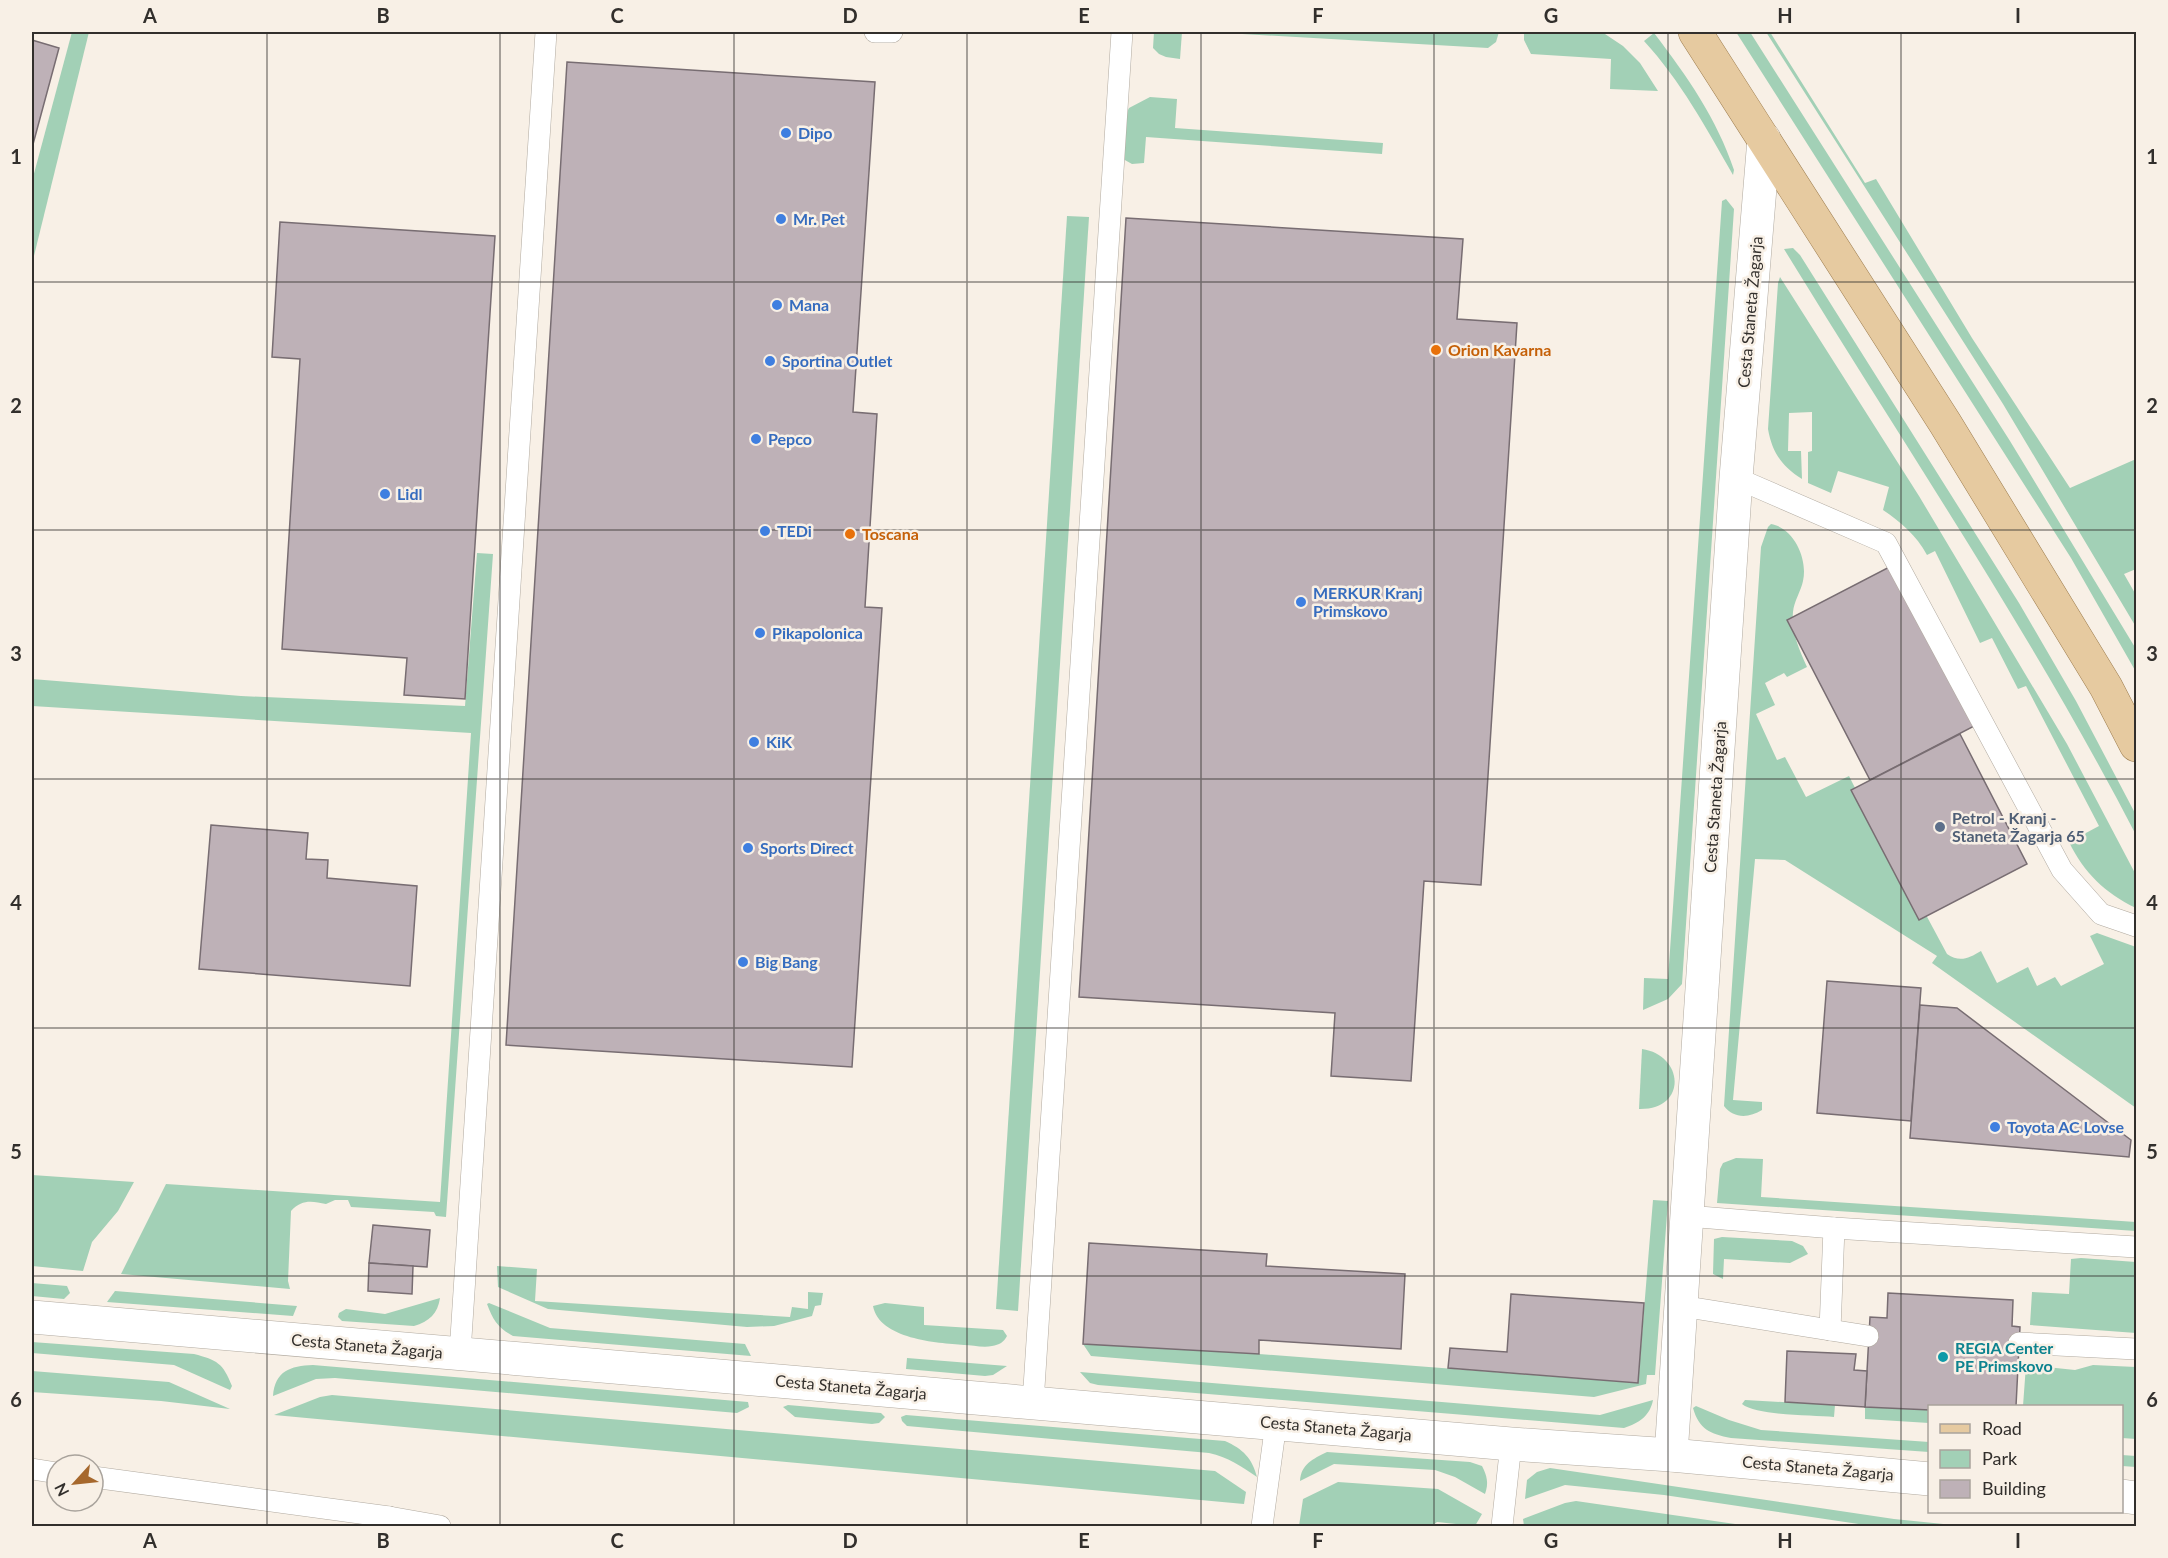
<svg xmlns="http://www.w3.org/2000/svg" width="2168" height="1558" viewBox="0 0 2168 1558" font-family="Lato,sans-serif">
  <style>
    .green { fill: #a2d0b6 }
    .building { fill: #beb1b7; stroke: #786d72; stroke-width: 1.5 }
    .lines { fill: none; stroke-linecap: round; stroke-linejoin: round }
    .lane-casing { stroke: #b1aaa0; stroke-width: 22 }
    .street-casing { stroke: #b1aaa0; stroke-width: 34 }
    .primary-casing { stroke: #9d7d4e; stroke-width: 34 }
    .lane { stroke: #fff; stroke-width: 21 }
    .street { stroke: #fff; stroke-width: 33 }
    .primary { stroke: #e6caa0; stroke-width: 33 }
    .grid { fill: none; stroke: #322f2c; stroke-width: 1.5; stroke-opacity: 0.55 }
    .shop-dot { fill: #3f7fe0; stroke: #f8f0e6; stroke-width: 2 }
    .food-dot { fill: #e8710a; stroke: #f8f0e6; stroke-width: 2 }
    .service-dot { fill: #5c6f8a; stroke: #f8f0e6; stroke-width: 2 }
    .culture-dot { fill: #0f9aa8; stroke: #f8f0e6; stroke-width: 2 }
    .labels { text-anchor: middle; stroke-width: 5; stroke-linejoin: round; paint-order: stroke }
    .shop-label { font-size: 16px; font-weight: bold; fill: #366cbe; stroke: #f8f0e6; text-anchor: start }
    .street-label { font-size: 16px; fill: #322f2c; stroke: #f8f0e6 }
    .food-label { font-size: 16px; font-weight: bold; fill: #c56008; stroke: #f8f0e6; text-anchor: start }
    .service-label { font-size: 16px; font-weight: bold; fill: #4e5e75; stroke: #f8f0e6; text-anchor: start }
    .culture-label { font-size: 16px; font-weight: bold; fill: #0d838f; stroke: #f8f0e6; text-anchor: start }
    .neatline { fill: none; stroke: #322f2c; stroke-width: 2 }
    .grid-label { font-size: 20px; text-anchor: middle; font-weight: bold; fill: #322f2c }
  </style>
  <rect width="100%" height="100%" fill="#f8f0e6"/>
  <g class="green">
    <path d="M72 32H89L32 264V181Z"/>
    <path d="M1154 32H1182L1180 59 1166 57 1159 54 1153 48Z"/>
    <path d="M1208 32H1499L1496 42 1488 48Z"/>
    <path d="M1524 32H1602L1623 46 1640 63 1658 91 1610 89 1611 59 1531 54 1524 40Z"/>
    <path d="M1736 32H1750L2010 441 2136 649V672L2071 558Z"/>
    <path d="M1766 32H1770L1865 183 1876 179 1972 338 2070 488 2136 459V569L2124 574 2136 595V627L2003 404Z"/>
    <path d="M1654 33C1687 76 1717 119 1734 170L1733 175C1707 129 1680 80 1644 41Z"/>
    <path d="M1150 97 1177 99 1175 128 1383 143 1382 154 1146 137 1144 163 1132 164 1123 159 1125 116 1129 108Z"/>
    <path d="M1726 199 1734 209 1682 984 1668 999 1643 1010 1644 978 1668 979 1722 201Z"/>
    <path d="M1067 216 1089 217 1018 1311 996 1309Z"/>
    <path d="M1793 248 1800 255 2019 603 2076 701 2136 815V835C2031 632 1903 444 1784 249Z"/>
    <path d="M1780 277 1919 496 2067 744 2136 875V908C2105 893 2084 873 2069 842L2099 826 2026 686 2018 689 1992 638 1980 643 1935 551 1927 555C1916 535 1902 523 1883 510L1889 487 1838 471 1831 493 1808 483V452L1812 451V412L1789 413 1788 451H1801L1802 479C1782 467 1772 452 1768 429L1778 283Z"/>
    <path d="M1771 524C1794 528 1808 559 1803 581 1801 591 1794 601 1793 612 1791 632 1799 649 1807 667L1787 677 1784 673 1765 683 1775 705 1756 714 1777 760 1785 757 1806 797 1849 776 1906 889 1911 887 1947 954C1960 963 1969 958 1981 951L1997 983 2028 967 2037 986 2055 977 2061 986 2104 964 2090 936 2097 933 2136 947V1108L1932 963 1937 956 1785 860 1755 859 1733 1100 1762 1102V1110C1749 1118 1734 1119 1724 1106L1761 547 1768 527Z"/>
    <path d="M477 553 493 554 446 1217 436 1216 434 1212 351 1207 348 1200H335L326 1204C312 1201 302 1199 291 1211L288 1281 290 1289 121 1274 166 1184 440 1202 471 733 32 706V679L241 696 465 706Z"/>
    <path d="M1642 1049C1684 1055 1688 1110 1639 1109Z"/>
    <path d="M1736 1158 1763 1159 1761 1197 2136 1222V1231L1717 1203 1720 1169 1723 1163Z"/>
    <path d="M32 1175 134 1182 118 1211 92 1242 83 1271 32 1266Z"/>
    <path d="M1653 1200 1668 1201 1655 1375H1647L1646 1384 1594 1397 1091 1356 1083 1344 1259 1354 1638 1383Z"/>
    <path d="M1722 1237 1792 1241 1803 1246 1808 1254 1790 1263 1724 1259 1723 1279 1713 1274 1714 1239Z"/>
    <path d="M2081 1258 2136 1262V1333L2030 1325 2032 1292 2069 1294 2071 1259Z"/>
    <path d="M497 1266 537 1269 535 1301 790 1317 792 1307 808 1309V1292L823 1293 821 1305 815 1306 812 1316 774 1326 747 1327 548 1309 498 1287Z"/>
    <path d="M32 1283 67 1286 70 1293 64 1299 32 1296Z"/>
    <path d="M115 1291 297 1306 293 1316 107 1302Z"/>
    <path d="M440 1298C438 1313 429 1322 414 1326L342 1321 338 1317 339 1313 346 1309 385 1314Z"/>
    <path d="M489 1303 550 1328 745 1344 751 1356 513 1336C498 1328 493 1320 487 1304Z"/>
    <path d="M885 1303 924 1307V1325L1003 1330 1007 1336C1004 1342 999 1345 992 1346 983 1348 972 1345 964 1345 937 1343 879 1339 873 1306Z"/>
    <path d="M32 1342 194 1354C217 1360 223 1363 232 1386L230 1390 174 1365 32 1353Z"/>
    <path d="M907 1358 1007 1366 993 1375 985 1376 906 1369Z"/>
    <path d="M313 1365 748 1402 749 1407 737 1413 335 1378 316 1379 273 1396C275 1371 290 1366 313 1365Z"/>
    <path d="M2026 1365 2075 1370 2093 1365 2136 1367V1439L2122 1438V1406H2023Z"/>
    <path d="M32 1371 169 1382 230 1409 161 1401 32 1392Z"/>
    <path d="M1080 1372 1600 1415 1653 1400C1650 1416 1639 1423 1624 1428L1098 1385 1090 1383Z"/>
    <path d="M332 1395 1215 1471 1246 1492 1244 1504 274 1415 320 1397Z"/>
    <path d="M1745 1400 1835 1405 1834 1417C1813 1415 1757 1416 1742 1404Z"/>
    <path d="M788 1405 881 1413 885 1417 879 1423 872 1424 795 1417 783 1407Z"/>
    <path d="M1696 1406 1729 1420 1761 1430 1929 1442V1452L1731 1438C1710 1434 1699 1429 1693 1408Z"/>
    <path d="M1865 1407 1929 1410V1423L1865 1419Z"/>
    <path d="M906 1415 1225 1441C1243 1449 1252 1458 1257 1477 1241 1466 1228 1457 1209 1453L907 1426 902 1421 901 1417Z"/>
    <path d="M1327 1452 1470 1462 1482 1466C1487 1476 1489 1483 1485 1494L1455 1477 1435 1470 1334 1464 1300 1481C1301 1464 1313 1459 1327 1452Z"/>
    <path d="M2122 1455 2136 1456V1467L2122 1466Z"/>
    <path d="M1550 1468 1894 1519 1963 1526H1872L1664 1495 1565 1485 1525 1499 1527 1480 1537 1472Z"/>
    <path d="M1338 1482 1438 1489 1482 1514 1475 1526 1437 1522 1432 1526H1299L1303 1499Z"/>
    <path d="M1576 1501 1749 1526H1524L1523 1519 1565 1503Z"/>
  </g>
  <g class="building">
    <path d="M32 40 59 48 32 148Z"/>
    <path d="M567 62 875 82 853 412 877 414 865 607 882 608 852 1067 506 1045Z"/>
    <path d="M1126 218 1463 239 1457 319 1517 323 1481 885 1424 881 1411 1081 1331 1076 1335 1013 1079 997Z"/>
    <path d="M280 222 495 236 465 699 404 695 407 658 282 649 300 359 272 357Z"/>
    <path d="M1899 562 1982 722 1870 780 1787 620Z"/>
    <path d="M1960 734 2027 864 1919 920 1851 790Z"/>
    <path d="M211 825 308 833 306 859 328 860 327 878 417 886 410 986 199 969Z"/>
    <path d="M1827 981 1921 988 1911 1121 1817 1113Z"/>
    <path d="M1920 1005 1957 1008 2131 1140 2129 1157 1910 1138Z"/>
    <path d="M373 1225 430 1230 427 1267 369 1263Z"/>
    <path d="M1089 1243 1267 1254 1266 1266 1405 1274 1401 1349 1259 1340V1354L1083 1344Z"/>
    <path d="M369 1263 413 1266 412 1294 368 1291Z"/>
    <path d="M1888 1293 2013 1300 2012 1326 2020 1327 2016 1406H1930V1410L1865 1407 1870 1317 1887 1318Z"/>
    <path d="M1511 1294 1644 1303 1638 1383 1448 1368 1450 1348 1507 1352Z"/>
    <path d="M1787 1351 1856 1354 1854 1370 1867 1371 1865 1407 1785 1402Z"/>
  </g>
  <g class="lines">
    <g class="lane-casing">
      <g id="lane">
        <path d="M875 32H892"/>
        <path d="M1736 478 1886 543 2062 870 2101 914 2136 926"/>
        <path d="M1687 1216 1834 1228 2136 1247"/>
        <path d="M1681 1306 1830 1330 1834 1228"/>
        <path d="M1830 1330 1868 1336"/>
        <path d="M2019 1343 2136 1349"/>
        <path d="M460 1353 546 32"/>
        <path d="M1033 1403 1122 32"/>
        <path d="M32 1469 57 1473"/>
        <path d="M93 1477 389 1517"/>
        <path d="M387 1526 389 1517 440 1526"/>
        <path d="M1262 1526 1276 1423"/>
        <path d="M1502 1526 1511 1444"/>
      </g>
    </g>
    <g class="street-casing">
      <g id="street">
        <path d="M32 1317 1511 1444 1671 1455 1930 1479"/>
        <path d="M1671 1455 1736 478 1764 139"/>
        <path d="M2122 1496 2136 1498"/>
      </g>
    </g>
    <g class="primary-casing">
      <path id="primary" d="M1695 32 1945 423 2106 687 2136 745"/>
    </g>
    <use href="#lane" class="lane"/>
    <use href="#street" class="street"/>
    <use href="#primary" class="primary"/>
  </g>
  <path class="grid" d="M267 32V1526M500 32V1526M734 32V1526M967 32V1526M1201 32V1526M1434 32V1526M1668 32V1526M1901 32V1526M32 282H2136M32 530H2136M32 779H2136M32 1028H2136M32 1276H2136"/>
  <g class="shop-dot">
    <circle cx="786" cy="133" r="6"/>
    <circle cx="781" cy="219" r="6"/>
    <circle cx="777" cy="305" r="6"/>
    <circle cx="770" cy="361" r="6"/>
    <circle cx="756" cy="439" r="6"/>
    <circle cx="385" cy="494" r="6"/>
    <circle cx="765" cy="531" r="6"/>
    <circle cx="1301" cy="602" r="6"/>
    <circle cx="760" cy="633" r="6"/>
    <circle cx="754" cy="742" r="6"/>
    <circle cx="748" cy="848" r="6"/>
    <circle cx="743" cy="962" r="6"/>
    <circle cx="1995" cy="1127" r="6"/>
  </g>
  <g class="food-dot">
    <circle cx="1436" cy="350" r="6"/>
    <circle cx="850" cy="534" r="6"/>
  </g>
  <circle class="service-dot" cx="1940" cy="827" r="6"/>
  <circle class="culture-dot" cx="1943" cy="1357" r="6"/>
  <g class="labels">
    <g class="shop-label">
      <text x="798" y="139">Dipo</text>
      <text x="793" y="225">Mr. Pet</text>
      <text x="789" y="311">Mana</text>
      <text x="782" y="367">Sportina Outlet</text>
      <text x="768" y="445">Pepco</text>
      <text x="397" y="500">Lidl</text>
      <text x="777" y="537">TEDi</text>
      <text x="1313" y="599">MERKUR Kranj<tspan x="1313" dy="18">Primskovo</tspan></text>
      <text x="772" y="639">Pikapolonica</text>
      <text x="766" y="748">KiK</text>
      <text x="760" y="854">Sports Direct</text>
      <text x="755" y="968">Big Bang</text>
      <text x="2007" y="1133">Toyota AC Lovse</text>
    </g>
    <g class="street-label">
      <text transform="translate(1750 312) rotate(-85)" y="6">Cesta Staneta Žagarja</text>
      <text transform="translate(1715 797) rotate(-86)" y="6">Cesta Staneta Žagarja</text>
      <text transform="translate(367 1346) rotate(5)" y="6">Cesta Staneta Žagarja</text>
      <text transform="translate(851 1387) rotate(5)" y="6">Cesta Staneta Žagarja</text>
      <text transform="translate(1336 1428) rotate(5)" y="6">Cesta Staneta Žagarja</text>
      <text transform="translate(1818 1468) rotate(5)" y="6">Cesta Staneta Žagarja</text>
    </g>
    <g class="food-label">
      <text x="1448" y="356">Orion Kavarna</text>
      <text x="862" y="540">Toscana</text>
    </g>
    <g class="service-label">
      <text x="1952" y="824">Petrol - Kranj -<tspan x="1952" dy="18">Staneta Žagarja 65</tspan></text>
    </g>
    <g class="culture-label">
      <text x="1955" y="1354">REGIA Center<tspan x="1955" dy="18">PE Primskovo</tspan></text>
    </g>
  </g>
  <rect width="2168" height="1558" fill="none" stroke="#f8f0e6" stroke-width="66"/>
  <rect x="1928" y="1405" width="195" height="108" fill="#f8f0e6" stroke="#a9a39c" stroke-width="1.5"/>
  <rect x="1940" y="1424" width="30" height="9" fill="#e6caa0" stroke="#a9a39c" stroke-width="1.5"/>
  <text x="1982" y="1435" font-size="18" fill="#322f2c">Road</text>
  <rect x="1940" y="1450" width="30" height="18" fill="#a2d0b6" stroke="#a9a39c" stroke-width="1.5"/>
  <text x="1982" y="1465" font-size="18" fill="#322f2c">Park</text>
  <rect x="1940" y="1480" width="30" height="18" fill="#beb1b7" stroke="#a9a39c" stroke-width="1.5"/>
  <text x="1982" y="1495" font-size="18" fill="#322f2c">Building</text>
  <g transform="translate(75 1483) rotate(243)"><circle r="28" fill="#f8f0e6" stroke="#a9a39c" stroke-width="1.5"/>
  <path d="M0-4.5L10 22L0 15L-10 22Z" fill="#a6682d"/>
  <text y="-9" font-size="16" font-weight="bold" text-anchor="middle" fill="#322f2c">N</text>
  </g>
  <rect x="33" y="33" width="2102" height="1492" class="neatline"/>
  <g class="grid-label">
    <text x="150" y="23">A</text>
    <text x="383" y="23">B</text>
    <text x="617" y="23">C</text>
    <text x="850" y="23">D</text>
    <text x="1084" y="23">E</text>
    <text x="1318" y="23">F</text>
    <text x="1551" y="23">G</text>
    <text x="1785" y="23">H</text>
    <text x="2018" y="23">I</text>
    <text x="16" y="164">1</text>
    <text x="2152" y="164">1</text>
    <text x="16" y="413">2</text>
    <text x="2152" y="413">2</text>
    <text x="16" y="661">3</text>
    <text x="2152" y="661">3</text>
    <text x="16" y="910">4</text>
    <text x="2152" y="910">4</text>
    <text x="16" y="1159">5</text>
    <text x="2152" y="1159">5</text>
    <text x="16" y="1407">6</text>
    <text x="2152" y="1407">6</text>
    <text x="150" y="1548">A</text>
    <text x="383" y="1548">B</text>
    <text x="617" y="1548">C</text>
    <text x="850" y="1548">D</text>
    <text x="1084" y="1548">E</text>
    <text x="1318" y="1548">F</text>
    <text x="1551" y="1548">G</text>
    <text x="1785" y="1548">H</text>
    <text x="2018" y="1548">I</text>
  </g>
</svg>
